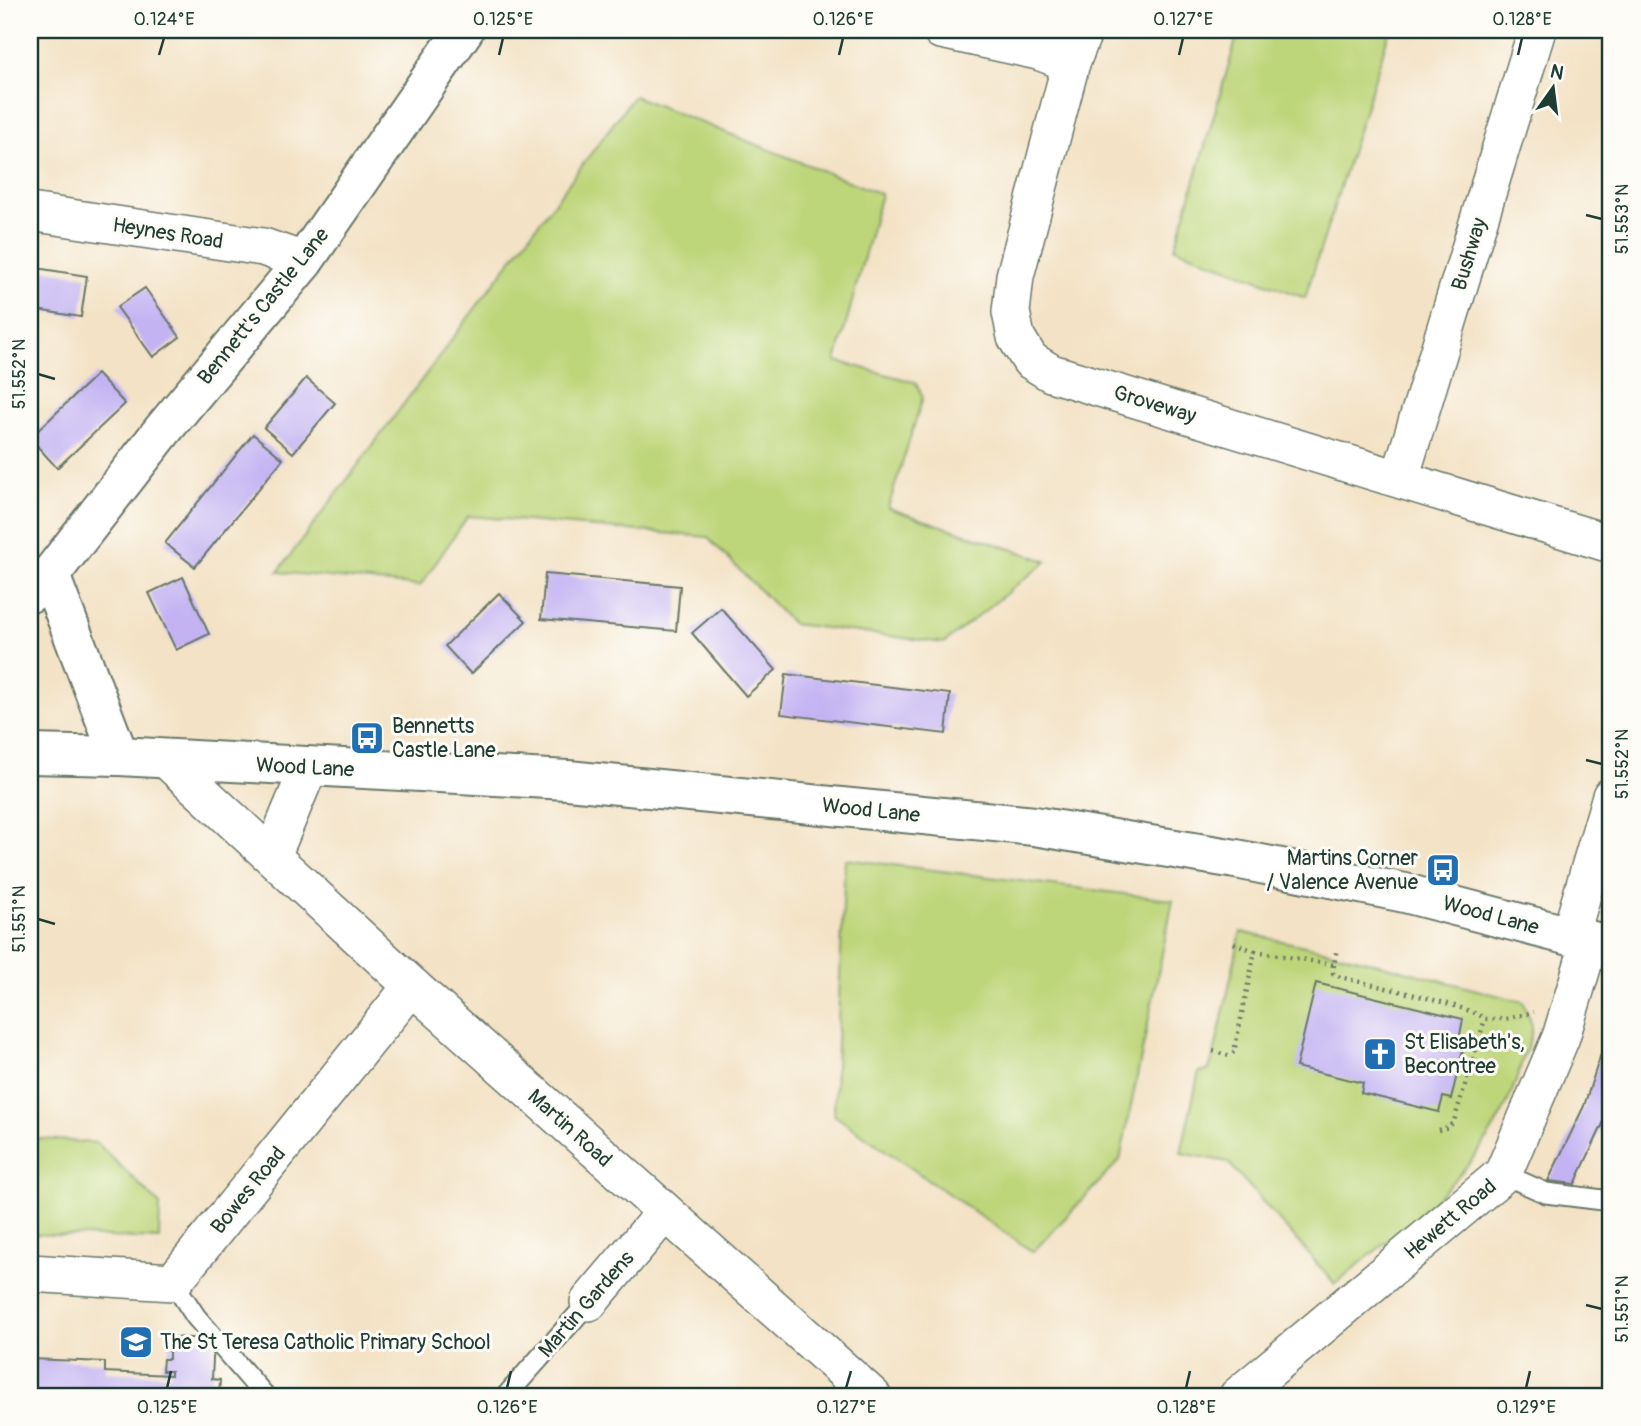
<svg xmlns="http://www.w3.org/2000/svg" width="1641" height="1426" viewBox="0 0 1641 1426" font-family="Pangolin,sans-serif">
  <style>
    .green { fill: #bed67a; stroke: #6e8a57; stroke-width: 2 }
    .building { fill: #c3b3f3 }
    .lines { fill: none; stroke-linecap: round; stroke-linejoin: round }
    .lane-casing { stroke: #697767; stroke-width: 23 }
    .street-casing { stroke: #697767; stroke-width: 40 }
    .secondary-casing { stroke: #697767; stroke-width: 42 }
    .primary-casing { stroke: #697767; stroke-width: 42 }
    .path { stroke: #697767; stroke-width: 4.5; stroke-dasharray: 2 5; stroke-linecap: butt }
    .lane { stroke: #fff; stroke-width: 19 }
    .street { stroke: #fff; stroke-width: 37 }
    .secondary { stroke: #fff; stroke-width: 38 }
    .primary { stroke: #fff; stroke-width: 38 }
    .ticks { fill: none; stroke: #1f3d34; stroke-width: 2.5 }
    .labels { text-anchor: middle; stroke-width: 6; stroke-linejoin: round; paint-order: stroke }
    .street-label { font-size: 21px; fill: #1f3d34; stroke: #fdfcf7 }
    .poi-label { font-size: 21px; fill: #1f3d34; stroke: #fdfcf7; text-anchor: start }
    .neatline { fill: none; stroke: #1f3d34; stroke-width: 2.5 }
    .ticks-label { font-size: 18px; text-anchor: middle; fill: #1f3d34 }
  </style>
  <rect width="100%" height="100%" fill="#fdfcf7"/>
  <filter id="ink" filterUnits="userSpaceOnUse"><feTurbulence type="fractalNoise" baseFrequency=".0143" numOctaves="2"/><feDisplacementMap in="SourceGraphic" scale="14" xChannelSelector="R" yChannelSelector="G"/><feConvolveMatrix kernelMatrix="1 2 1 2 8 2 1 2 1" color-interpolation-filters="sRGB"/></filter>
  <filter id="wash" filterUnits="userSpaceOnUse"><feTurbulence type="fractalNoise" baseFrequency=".00686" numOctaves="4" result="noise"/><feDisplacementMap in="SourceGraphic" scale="28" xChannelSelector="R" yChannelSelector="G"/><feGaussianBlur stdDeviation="1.57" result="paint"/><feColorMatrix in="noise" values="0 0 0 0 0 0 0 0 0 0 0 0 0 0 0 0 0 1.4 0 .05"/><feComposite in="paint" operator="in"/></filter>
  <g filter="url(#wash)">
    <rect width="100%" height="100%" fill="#f3e2c5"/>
    <g class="green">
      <path d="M1239 30H1390L1305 298 1175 248Z"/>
      <path d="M634 96 881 194 836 361 915 382 923 397 888 508 1047 561 944 643 793 624 707 537 468 516 420 586 278 572Z"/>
      <path d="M845 859 1173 900 1120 1160 1033 1252 834 1115Z"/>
      <path d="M1241 932 1341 954 1523 1002C1525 1009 1531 1019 1532 1027 1532 1039 1523 1056 1520 1068 1493 1166 1409 1222 1335 1284L1228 1162 1181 1153 1199 1072 1208 1071 1214 1055Z"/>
      <path d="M30 1138 97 1143 160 1205 159 1239 30 1234Z"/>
    </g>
    <g id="blocks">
      <g class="building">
        <path d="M30 267 87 276 81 317 30 309Z"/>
        <path d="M145 288 180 337 153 357 117 307Z"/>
        <path d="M97 374 125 404 57 468 30 438Z"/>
        <path d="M306 378 335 403 293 453 264 428Z"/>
        <path d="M253 434 283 459 195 567 165 543Z"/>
        <path d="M545 574 680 586 676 631 541 619Z"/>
        <path d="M183 577 209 634 176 650 149 593Z"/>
        <path d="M499 593 526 621 471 674 445 646Z"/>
        <path d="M721 608 776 670 746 696 692 633Z"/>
        <path d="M786 674 950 694 946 734 781 714Z"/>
        <path d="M1316 983 1463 1019 1459 1040 1465 1042 1451 1099 1443 1097 1439 1112 1361 1093 1363 1083 1296 1067Z"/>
        <path d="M1611 1023V1104L1607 1115 1575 1184 1548 1181 1584 1106Z"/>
        <path d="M169 1337 214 1339 212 1379 220 1380 219 1396H30V1359L105 1362V1372L171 1375V1371H162L163 1359H169Z"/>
      </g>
    </g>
  </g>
  <g filter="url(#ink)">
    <use href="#blocks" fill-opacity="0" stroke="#697767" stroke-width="2"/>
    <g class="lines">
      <g class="lane-casing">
        <g id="lane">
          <path d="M1503 1174 1546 1193 1611 1201"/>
          <path d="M173 1282 196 1317 265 1396"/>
          <path d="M507 1395 589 1302"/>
        </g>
      </g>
      <g class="street-casing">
        <g id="street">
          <path d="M941 30 1038 51 1071 63"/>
          <path d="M1084 30 1071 63 1015 276 1011 312 1016 337 1030 360 1051 373 1611 544"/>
          <path d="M30 212 263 247 304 261"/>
          <path d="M1400 478 1537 30"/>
          <path d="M167 760 412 986 872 1396"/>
          <path d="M272 856 309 767"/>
          <path d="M1570 936 1611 796"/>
          <path d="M30 1273 173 1282 412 986"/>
          <path d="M589 1302 665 1212"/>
          <path d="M1238 1396 1503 1174 1561 1037 1590 941"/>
        </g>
      </g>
      <g class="secondary-casing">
        <g id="secondary">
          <path d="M50 575 119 756"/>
          <path d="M30 593 50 575 162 431 304 261 464 30"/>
        </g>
      </g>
      <g class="primary-casing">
        <path id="primary" d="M30 754 119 756 568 780 1034 826 1236 859 1405 893 1570 936 1611 945"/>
      </g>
      <g class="path">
        <path d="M1255 951 1334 965 1337 948"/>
        <path d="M1334 965 1333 973 1340 977C1366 984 1470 1005 1485 1019H1505L1534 1012"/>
        <path d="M1213 1051 1229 1056 1234 1052 1255 951 1233 943"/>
        <path d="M1438 1130 1449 1127 1454 1121 1485 1019"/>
      </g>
      <use href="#lane" class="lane"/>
      <use href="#street" class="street"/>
      <use href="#secondary" class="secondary"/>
      <use href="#primary" class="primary"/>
    </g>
  </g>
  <path class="ticks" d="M159 55 164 38M499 55 503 38M839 55 843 38M1179 55 1183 38M1518 55 1522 38M1586 215 1602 219M38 374 55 379M1586 760 1602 764M38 919 55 924M1586 1305 1602 1309M167 1388 171 1371M507 1388 511 1371M846 1388 851 1371M1186 1388 1190 1371M1526 1388 1530 1371"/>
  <defs>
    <g id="bus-square" transform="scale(1.75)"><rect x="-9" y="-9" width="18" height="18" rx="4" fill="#1f6fb2" stroke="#fdfcf7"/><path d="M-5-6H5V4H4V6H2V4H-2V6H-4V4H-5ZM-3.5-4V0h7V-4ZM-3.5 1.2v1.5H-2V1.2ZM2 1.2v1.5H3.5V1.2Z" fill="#fff"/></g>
    <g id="church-square" transform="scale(1.75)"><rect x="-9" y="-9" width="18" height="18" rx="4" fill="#1f6fb2" stroke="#fdfcf7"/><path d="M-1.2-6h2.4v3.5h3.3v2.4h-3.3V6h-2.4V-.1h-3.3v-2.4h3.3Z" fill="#fff"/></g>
    <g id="school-square" transform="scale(1.75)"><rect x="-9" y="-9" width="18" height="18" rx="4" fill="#1f6fb2" stroke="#fdfcf7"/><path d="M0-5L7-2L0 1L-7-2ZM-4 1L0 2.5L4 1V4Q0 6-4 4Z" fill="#fff"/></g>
  </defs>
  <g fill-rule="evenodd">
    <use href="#bus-square" x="367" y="738"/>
    <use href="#bus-square" x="1443" y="870"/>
    <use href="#church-square" x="1380" y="1054"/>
    <use href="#school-square" x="136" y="1342"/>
  </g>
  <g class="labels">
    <g class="street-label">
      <text transform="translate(168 233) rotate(9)" y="7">Heynes Road</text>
      <text transform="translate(1469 254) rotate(-73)" y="7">Bushway</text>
      <text transform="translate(263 306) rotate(-51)" y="7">Bennett's Castle Lane</text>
      <text transform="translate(1155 404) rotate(17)" y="7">Groveway</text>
      <text transform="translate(305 767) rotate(3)" y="7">Wood Lane</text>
      <text transform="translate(871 810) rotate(6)" y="7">Wood Lane</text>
      <text transform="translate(1491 915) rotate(15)" y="7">Wood Lane</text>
      <text transform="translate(570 1128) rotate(42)" y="7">Martin Road</text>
      <text transform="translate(248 1190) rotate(-51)" y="7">Bowes Road</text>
      <text transform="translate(1450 1219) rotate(-40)" y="7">Hewett Road</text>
      <text transform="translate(586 1304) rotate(-49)" y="7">Martin Gardens</text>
    </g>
    <g class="poi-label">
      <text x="392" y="733">Bennetts<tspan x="392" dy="24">Castle Lane</tspan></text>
      <text x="1418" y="865" text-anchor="end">Martins Corner<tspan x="1418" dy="24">/ Valence Avenue</tspan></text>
      <text x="1404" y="1049">St Elisabeth's,<tspan x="1404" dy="24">Becontree</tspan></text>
      <text x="160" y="1349">The St Teresa Catholic Primary School</text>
    </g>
  </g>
  <rect width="1641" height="1426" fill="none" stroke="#fdfcf7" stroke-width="77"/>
  <g transform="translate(1553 88) rotate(14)" stroke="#fdfcf7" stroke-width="5" paint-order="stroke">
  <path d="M0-5L12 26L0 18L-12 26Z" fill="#1f3d34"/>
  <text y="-10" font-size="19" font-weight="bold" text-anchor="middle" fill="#1f3d34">N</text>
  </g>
  <rect x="38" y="38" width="1564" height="1350" class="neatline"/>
  <g class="ticks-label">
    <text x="164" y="25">0.124°E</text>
    <text x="503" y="25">0.125°E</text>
    <text x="843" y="25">0.126°E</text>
    <text x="1183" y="25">0.127°E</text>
    <text x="1522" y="25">0.128°E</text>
    <text transform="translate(1622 219) rotate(-90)" y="6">51.553°N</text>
    <text transform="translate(19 374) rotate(-90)" y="6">51.552°N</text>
    <text transform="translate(1622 764) rotate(-90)" y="6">51.552°N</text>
    <text transform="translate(19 919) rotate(-90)" y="6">51.551°N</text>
    <text transform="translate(1622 1309) rotate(-90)" y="6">51.551°N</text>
    <text x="167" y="1413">0.125°E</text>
    <text x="507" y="1413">0.126°E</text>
    <text x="846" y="1413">0.127°E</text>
    <text x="1186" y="1413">0.128°E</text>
    <text x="1526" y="1413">0.129°E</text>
  </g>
</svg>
